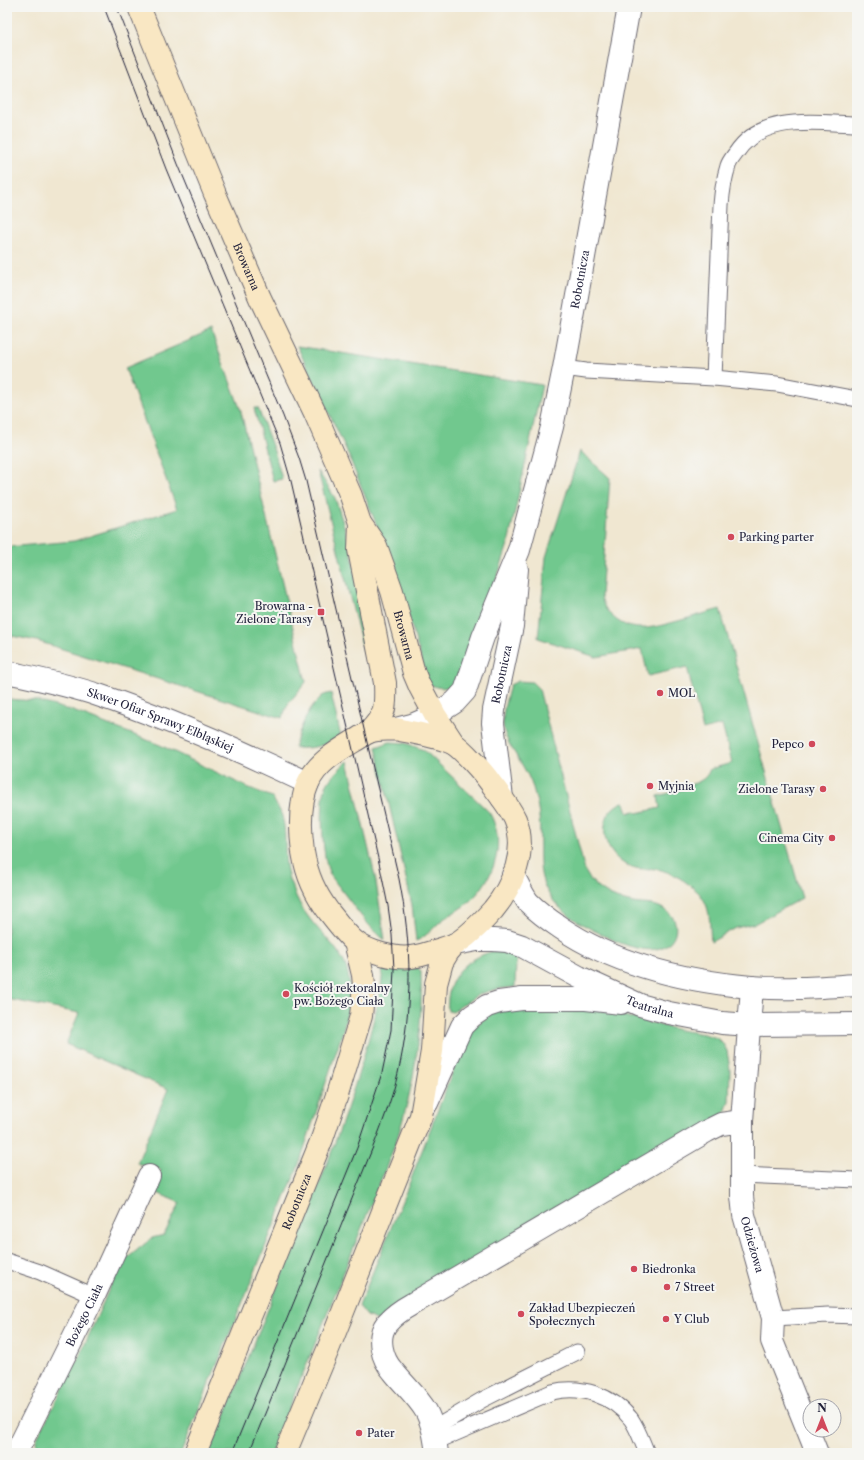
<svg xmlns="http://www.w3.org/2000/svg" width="864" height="1460" viewBox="0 0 864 1460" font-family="'Libre Caslon Text',serif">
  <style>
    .green { fill: #71c88e; stroke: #4a7564 }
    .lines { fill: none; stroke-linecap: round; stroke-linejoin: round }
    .service-casing { stroke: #6a6770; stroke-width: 17 }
    .minor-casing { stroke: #6a6770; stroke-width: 24 }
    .tertiary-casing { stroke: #6a6770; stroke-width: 24 }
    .secondary-casing { stroke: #6a6770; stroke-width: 24 }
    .service { stroke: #fff; stroke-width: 15 }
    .minor { stroke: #fff; stroke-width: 22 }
    .tertiary { stroke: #fff; stroke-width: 22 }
    .secondary { stroke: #f9e7c3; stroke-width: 22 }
    .tram { stroke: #22223b; stroke-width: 1 }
    .poi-dot { fill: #d1495b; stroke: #f6f6f2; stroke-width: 1.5 }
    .labels { text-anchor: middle; stroke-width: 4; stroke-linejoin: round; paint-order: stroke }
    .street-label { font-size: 11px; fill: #22223b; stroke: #f6f6f2 }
    .poi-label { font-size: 11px; fill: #22223b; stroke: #f6f6f2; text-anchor: start }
  </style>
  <rect width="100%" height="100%" fill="#f6f6f2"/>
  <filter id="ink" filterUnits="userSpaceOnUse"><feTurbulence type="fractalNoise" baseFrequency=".025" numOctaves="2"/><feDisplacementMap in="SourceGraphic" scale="8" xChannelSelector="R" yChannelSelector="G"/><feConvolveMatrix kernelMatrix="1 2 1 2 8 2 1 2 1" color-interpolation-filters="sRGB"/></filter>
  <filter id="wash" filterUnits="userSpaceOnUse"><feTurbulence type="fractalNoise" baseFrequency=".012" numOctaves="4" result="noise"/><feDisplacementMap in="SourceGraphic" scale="16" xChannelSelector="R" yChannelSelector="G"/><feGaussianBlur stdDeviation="0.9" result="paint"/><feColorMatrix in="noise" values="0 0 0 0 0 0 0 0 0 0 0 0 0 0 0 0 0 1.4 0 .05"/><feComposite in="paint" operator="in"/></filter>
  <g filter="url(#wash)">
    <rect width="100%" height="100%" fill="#f0e7d1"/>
    <g class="green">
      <path d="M211 331 240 408 306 682 288 704 282 718 37 641 7 635V547L74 541 177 509 125 368Z"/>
      <path d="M297 346 542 385 508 544 500 569 459 682C449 689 438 690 428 683L398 580 373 516 346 449Z"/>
      <path d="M254 408H258L275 454 282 479 273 481Z"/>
      <path d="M580 451 610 478 601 596C603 605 606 611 613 617 633 635 655 627 678 621 692 617 706 613 720 609L802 898 756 923 736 928 711 942C709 924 712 908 699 893 688 882 672 872 657 869 650 868 642 870 635 868 616 864 602 844 605 825 606 814 613 806 623 802L625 803 628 813 634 811 637 813 660 808 658 796 685 789V786C696 783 706 781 710 769L732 763 722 725 703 730 687 667 648 676 642 649 596 657 538 638 546 557Z"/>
      <path d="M318 471 335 498 350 544 371 656 365 657Z"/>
      <path d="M518 681 532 682 539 689 585 871C594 889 613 899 633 903 645 905 655 903 665 910 684 922 676 946 656 949 647 951 638 948 629 946 616 942 605 936 593 930 565 916 541 897 540 864 539 840 542 818 535 795 533 786 529 777 525 770 517 755 502 738 503 721 503 709 507 697 510 685Z"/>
      <path d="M331 693 341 737C325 746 312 749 294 748 300 731 306 710 320 698 322 695 327 694 331 693Z"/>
      <path d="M7 699 37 701 73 711 160 745 247 787 272 797C275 803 280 809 282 816 288 836 282 859 289 879 294 891 299 905 307 915 322 937 346 951 349 980 351 998 347 1015 343 1031L299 1164 181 1453H37L36 1440 82 1351 120 1264 152 1238 164 1235 180 1203 153 1191 161 1170 137 1163 168 1089 66 1044 79 1013 7 999Z"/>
      <path d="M390 742 405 743 424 750 489 812C507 842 495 878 470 901 462 908 453 913 445 918 434 926 428 936 416 941L412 905 376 747Z"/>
      <path d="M348 761 375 876 385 940C368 927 356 909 343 892 338 885 332 879 329 872 322 856 320 805 325 789 329 778 339 769 348 761Z"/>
      <path d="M493 951 519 953 516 961 515 987C508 988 500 988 493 990 478 993 465 1003 453 1012L448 1011C447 1007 448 1003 448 998 451 972 470 958 493 951Z"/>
      <path d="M386 966 400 969 417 967 420 970 421 972C423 1032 414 1088 395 1145L271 1453H209C236 1389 262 1324 288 1260 325 1172 361 1082 381 988 382 981 382 974 383 967Z"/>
      <path d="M495 1010H600L679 1030 704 1034 717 1038 724 1045 727 1051 730 1069 729 1101 721 1124 386 1324 367 1316 359 1306 411 1179 468 1032Z"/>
    </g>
  </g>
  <g filter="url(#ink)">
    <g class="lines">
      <g class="service-casing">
        <g id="service">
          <path d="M564 368 586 371 714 378 777 384 857 399"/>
          <path d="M714 378 721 205C722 192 724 179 728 166 729 162 733 157 736 153 762 113 816 123 857 124"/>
          <path d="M742 1175 857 1180"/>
          <path d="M7 1261 40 1272 94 1296"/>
          <path d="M773 1318 828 1315 857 1316"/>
          <path d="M433 1429 482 1400 577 1352"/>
          <path d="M435 1442 552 1392C581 1385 612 1395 631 1419 638 1429 642 1442 647 1453"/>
        </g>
      </g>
      <g class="minor-casing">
        <g id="minor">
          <path id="s1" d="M7 672C38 679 68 685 98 695 169 719 241 751 308 783"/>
          <path id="s2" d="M396 729 412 725 435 715 455 702 465 691 483 637 519 550 552 427 564 368 629 7"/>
          <path id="s3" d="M502 798 493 723 494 710 512 626 517 569"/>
          <path id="s4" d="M752 987 742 1121V1196L744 1215 773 1318 772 1341 817 1453"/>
          <path id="s5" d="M16 1453 94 1296 149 1176"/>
          <path d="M437 1453C435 1439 433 1424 426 1411 417 1396 404 1385 393 1371 382 1359 376 1337 387 1323 394 1315 403 1309 412 1304L707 1131 721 1124 742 1121"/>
        </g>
      </g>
      <g class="tertiary-casing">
        <g id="tertiary">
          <path d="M513 875C518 884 522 894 528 902 538 912 549 920 561 928 616 965 686 981 751 987 786 990 822 987 857 985"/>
          <path id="s6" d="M455 944 477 940H493L507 941 522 946 579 977 640 1005 669 1013 722 1023 750 1025 857 1024"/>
          <path d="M427 1103 462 1026 472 1016 487 1006 499 1002 522 999H586L621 1003"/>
        </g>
      </g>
      <g class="secondary-casing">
        <g id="secondary">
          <path id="s7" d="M139 7 215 194 260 298 315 413 351 496 360 523 376 546 392 591 414 673 420 687 435 715 454 744"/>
          <path d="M360 523 359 550 385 683C386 707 386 714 369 732"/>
          <path d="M396 729C413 733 439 736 454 744 463 750 483 772 490 782 499 794 509 806 515 819 528 850 513 886 493 910 482 922 471 934 457 943 452 946 444 948 438 950 429 953 420 956 411 957 395 959 367 952 354 941 345 933 337 922 329 912 315 893 307 876 303 852 300 830 299 804 308 783 317 763 336 752 354 741 358 739 363 735 369 732 376 729 388 730 396 729Z"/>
          <path id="s8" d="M195 1453 322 1139 337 1095 361 1016 364 985 363 975 355 942"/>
          <path d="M285 1453 329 1347 421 1116 432 1051 436 984 442 962 448 952 455 944"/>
        </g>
      </g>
      <use href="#service" class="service"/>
      <use href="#minor" class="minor"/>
      <use href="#tertiary" class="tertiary"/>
      <use href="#secondary" class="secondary"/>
      <g class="tram">
        <path d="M104 7 166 169 280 443 291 481 380 867 388 906 392 935 394 969 391 1030 382 1073 357 1148 232 1453"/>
        <path d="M117 7 178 164 283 416 299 458 306 481 399 879C412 944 413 1009 398 1073 393 1095 385 1116 377 1137L249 1453"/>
      </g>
    </g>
  </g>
  <g class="poi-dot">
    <circle cx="731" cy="537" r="4"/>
    <rect x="317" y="608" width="8" height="8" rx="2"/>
    <circle cx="660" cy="693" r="4"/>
    <circle cx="812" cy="744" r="4"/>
    <circle cx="650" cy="786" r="4"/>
    <circle cx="823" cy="789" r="4"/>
    <circle cx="832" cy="838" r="4"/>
    <circle cx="286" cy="994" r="4"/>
    <circle cx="634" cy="1269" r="4"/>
    <circle cx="667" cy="1287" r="4"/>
    <circle cx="521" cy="1314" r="4"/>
    <circle cx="666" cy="1319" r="4"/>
    <circle cx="359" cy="1433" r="4"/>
  </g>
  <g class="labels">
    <g class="street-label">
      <text dy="4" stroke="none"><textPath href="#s7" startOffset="281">Browarna</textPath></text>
      <text dy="4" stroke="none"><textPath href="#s2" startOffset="509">Robotnicza</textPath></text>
      <text dy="4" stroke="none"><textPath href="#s7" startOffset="683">Browarna</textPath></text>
      <text dy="4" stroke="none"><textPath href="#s3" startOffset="125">Robotnicza</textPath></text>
      <text dy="4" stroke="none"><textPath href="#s1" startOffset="161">Skwer Ofiar Sprawy Elbląskiej</textPath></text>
      <text dy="4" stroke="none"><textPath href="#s6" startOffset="210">Teatralna</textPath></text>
      <text dy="4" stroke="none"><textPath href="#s8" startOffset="271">Robotnicza</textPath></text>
      <text dy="4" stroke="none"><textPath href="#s4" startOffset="259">Odzieżowa</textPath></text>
      <text dy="4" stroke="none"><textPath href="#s5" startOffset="154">Bożego Ciała</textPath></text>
    </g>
    <g class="poi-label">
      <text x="739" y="541">Parking parter</text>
      <text x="313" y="610" text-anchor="end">Browarna -<tspan x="313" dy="13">Zielone Tarasy</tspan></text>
      <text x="668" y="697">MOL</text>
      <text x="804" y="748" text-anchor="end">Pepco</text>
      <text x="658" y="790">Myjnia</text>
      <text x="815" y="793" text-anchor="end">Zielone Tarasy</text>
      <text x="824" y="842" text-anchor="end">Cinema City</text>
      <text x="294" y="992">Kościół rektoralny<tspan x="294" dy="13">pw. Bożego Ciała</tspan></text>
      <text x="642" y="1273">Biedronka</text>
      <text x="675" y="1291">7 Street</text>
      <text x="529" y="1312">Zakład Ubezpieczeń<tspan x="529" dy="13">Społecznych</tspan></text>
      <text x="674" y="1323">Y Club</text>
      <text x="367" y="1437">Pater</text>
    </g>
  </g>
  <rect width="864" height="1460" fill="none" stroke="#f6f6f2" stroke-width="24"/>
  <g transform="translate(822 1418)"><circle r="19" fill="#f6f6f2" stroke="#a1a1a9"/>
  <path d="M0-3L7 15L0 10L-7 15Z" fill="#d1495b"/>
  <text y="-6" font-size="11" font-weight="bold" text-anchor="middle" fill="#22223b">N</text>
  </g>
</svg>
